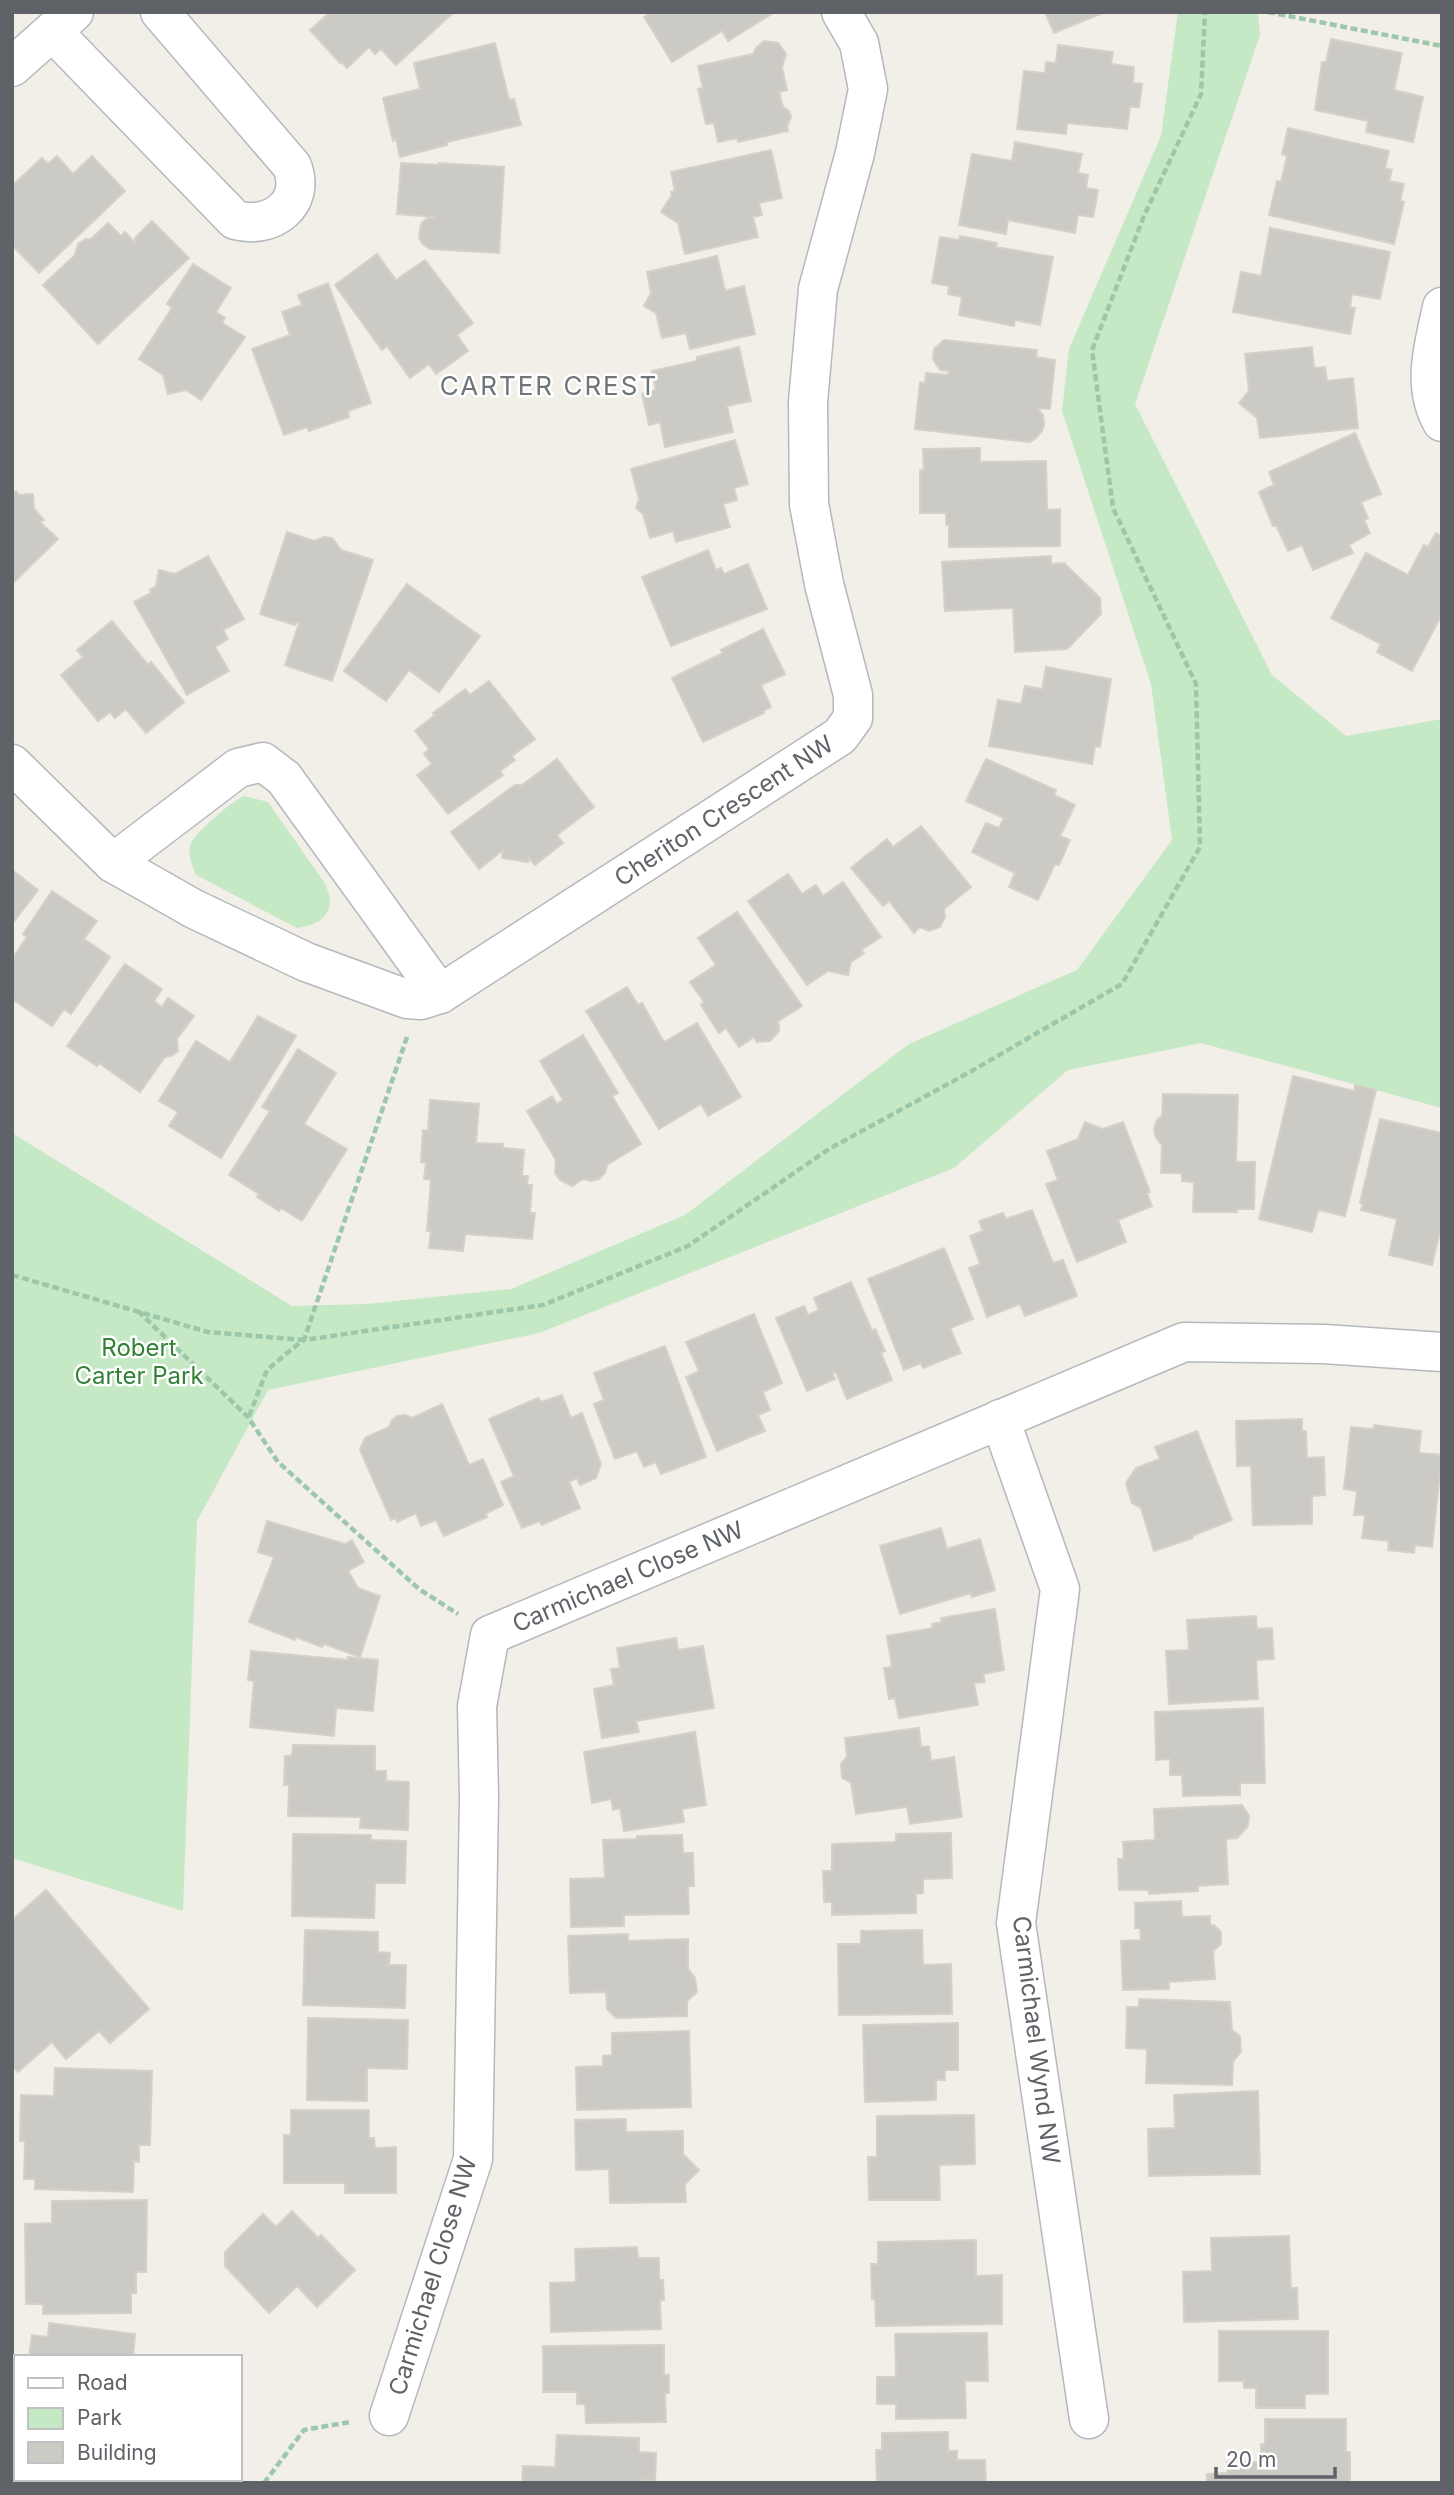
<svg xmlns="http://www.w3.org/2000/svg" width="1454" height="2495" viewBox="0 0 1454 2495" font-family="Inter,sans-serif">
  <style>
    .green { fill: #c5e8c5 }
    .building { fill: #cccac5; stroke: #d6d1c6; stroke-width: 2 }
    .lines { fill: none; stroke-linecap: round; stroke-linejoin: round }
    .minor-casing { stroke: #b5b8bc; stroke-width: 41 }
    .path { stroke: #9cc7a9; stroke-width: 4.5; stroke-dasharray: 7 3.5; stroke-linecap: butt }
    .minor { stroke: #fff; stroke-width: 38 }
    .labels { text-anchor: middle; stroke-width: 5; stroke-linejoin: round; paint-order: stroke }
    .street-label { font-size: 24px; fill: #5f6368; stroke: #fff }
    .park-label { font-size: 24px; fill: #348238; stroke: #fff }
    .neighbourhood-label { font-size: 26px; letter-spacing: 2px; fill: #70757a; stroke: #fff }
  </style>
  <rect width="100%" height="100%" fill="#f1efe8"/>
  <g class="green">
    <path d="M1178 12H1258L1260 35 1135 404 1272 675 1346 736 1442 719V1108L1201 1043 1068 1070 954 1168 539 1333 268 1390 197 1521 183 1911 12 1858V1133L292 1306 367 1304 511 1289 685 1215 909 1044 1077 970 1172 840 1151 684 1062 411 1069 349 1161 136Z"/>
    <path d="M244 796 268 802 324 882C338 909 326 924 297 928L196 875C192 864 186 852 192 841 199 830 232 801 244 796Z"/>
  </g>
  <g class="building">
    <path d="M330 12H454L396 65 381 49 375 54 369 47 347 68 342 62 340 63 310 30Z"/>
    <path d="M646 12H772L773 13 728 41 722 31 672 62 644 17 648 15Z"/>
    <path d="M1045 12H1105L1054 33Z"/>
    <path d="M1331 39 1402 53 1394 90 1423 97 1413 142 1366 132 1368 121 1315 110 1322 62H1326Z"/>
    <path d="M764 41 778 43 786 54 782 67 787 90 779 92 783 107 789 111 791 117 787 126 788 131 738 142 737 138 718 142 714 123 706 124 698 89 703 88 698 66 753 54 757 47Z"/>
    <path d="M495 43 509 100 514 99 521 125 447 142V145L400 157 396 139 393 141 383 98 420 89 414 63Z"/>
    <path d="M1058 45 1113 52 1111 64 1134 67 1133 83 1142 84 1139 107H1130L1127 129 1067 123 1066 134 1017 129 1024 71 1045 73 1046 62 1056 63Z"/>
    <path d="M1288 128 1389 151 1385 168 1392 170 1389 181 1404 184 1400 201 1404 202 1394 244 1269 215 1277 181 1281 182 1287 156 1282 154Z"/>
    <path d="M1015 142 1082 154 1078 173 1088 175 1086 188 1098 190 1093 217 1078 215 1075 233 1008 220 1006 234 959 225 972 154 1012 161Z"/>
    <path d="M771 150 782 198 759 203 762 215 753 217 758 237 685 254 678 223 661 212 672 195 671 192 675 191 671 172Z"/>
    <path d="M57 156 73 174 92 156 125 191 39 273 12 245V186L42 158 48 164Z"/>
    <path d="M401 163 439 165V163L504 167 499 253 430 249 423 244 419 238 421 224 427 218 436 217 397 214Z"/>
    <path d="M152 221 189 258 98 344 43 285 75 255 78 244 86 239H91L108 223 121 236 125 232 135 243V238Z"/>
    <path d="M1270 228 1390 252 1380 299 1352 294 1350 307 1355 308 1350 334 1233 312 1241 272 1261 276Z"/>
    <path d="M960 236 997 243 996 247 1053 257 1040 325 1015 320 1014 326 959 315 962 297 948 294 949 286 932 283 940 237 959 240Z"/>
    <path d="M377 254 396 280 425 260 473 323 457 335 468 351 436 374 429 364 410 378 387 346 382 350 335 285Z"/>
    <path d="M717 256 725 291 744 286 755 334 690 349 686 333 662 338 656 313 644 306 651 293 647 272Z"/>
    <path d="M193 264 231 288 216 312 225 318 222 323 245 337 201 400 186 390 168 394 163 375 139 359 172 308 167 304Z"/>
    <path d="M328 283 371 403 348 411 349 417 309 431 307 427 284 435 252 349 290 335 282 312 302 305 298 295Z"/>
    <path d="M944 340 1037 350 1036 357 1055 360 1050 409 1037 408 1043 415 1044 425 1042 431 1036 438 1030 442 915 429 920 382 925 383 926 373 948 375 949 371 940 370 933 359 934 349Z"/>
    <path d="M739 347 751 401 727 406 733 432 665 447 660 422 649 425 642 394 656 390 652 371 697 361V357Z"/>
    <path d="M1312 347 1314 368 1325 367 1327 381 1353 378 1358 428 1260 438 1257 418 1239 403 1249 391 1245 354Z"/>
    <path d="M1355 433 1381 494 1361 502 1368 518 1364 520 1370 533 1349 545 1353 553 1313 570 1302 545 1288 551 1276 525 1273 526 1259 492 1274 485 1269 472Z"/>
    <path d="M735 440 748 484 734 488 737 500 723 504 730 527 676 542 673 531 650 538 643 514 636 508 639 499 631 469Z"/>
    <path d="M980 448V462L1046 461 1047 510 1060 509V546L949 547V525H946V513H920V470H924L923 449Z"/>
    <path d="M16 491 19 495 33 494 34 509 44 520 40 522 58 539 12 584V494Z"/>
    <path d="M287 532 314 541 324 537 332 538 341 550 373 560 332 681 285 665 299 623 296 622 295 625 260 614Z"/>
    <path d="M1436 533 1442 536V614L1412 671 1377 652 1381 644 1331 618 1366 553 1408 575 1424 545 1428 547Z"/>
    <path d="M708 550 716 570 721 568 724 574 748 564 767 609 671 646 642 577Z"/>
    <path d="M208 556 244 619 223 630 228 639 215 647 229 671 187 695 134 602 151 593 150 590 156 586 159 570 175 574Z"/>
    <path d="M1051 556V564L1064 563 1100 598 1101 614 1067 649 1015 652 1013 608 945 611 942 562Z"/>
    <path d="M407 584 480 636 439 692 409 670 386 701 344 671Z"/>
    <path d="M112 621 148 665 151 662 184 702 146 733 126 709 115 718 110 712 98 721 61 675 83 657 77 650Z"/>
    <path d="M763 629 785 674 761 685 771 707 763 711 764 713 703 742 672 678 723 653 721 650Z"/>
    <path d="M1046 667 1111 679 1100 747 1095 746 1092 764 989 746 998 700 1021 704 1025 686 1042 689Z"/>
    <path d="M489 681 535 739 512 756 515 760 500 771 503 775 448 814 417 775 432 764 424 754 429 749 415 731 435 715 433 713 465 689 470 695Z"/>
    <path d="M557 759 594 807 557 835 563 843 535 865 529 858 528 862 502 858 503 850 479 869 451 832 515 785H522Z"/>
    <path d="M986 759 1056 790 1054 795 1075 805 1060 836 1070 840 1059 865 1055 864 1038 900 1009 887 1015 873 972 852 986 823 999 828 1004 818 966 801Z"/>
    <path d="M921 826 971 887 944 909 945 917 940 927 929 931 920 927 914 933 889 901 883 906 851 868 887 839 893 847Z"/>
    <path d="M12 870 38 890 12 924Z"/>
    <path d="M788 874 802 894 816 885 823 896 843 882 881 937 861 950 864 953 851 962 848 975 828 971 807 985 748 901Z"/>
    <path d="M52 891 97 921 84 939 110 957 71 1014 64 1009 52 1026 12 999V959L27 937 23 934Z"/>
    <path d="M737 912 802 1006 777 1022 779 1026V1031L770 1041 757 1042 754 1037 739 1047 726 1028 719 1033 701 1005 704 1002 690 982 716 965 698 938Z"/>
    <path d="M125 964 162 989 154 1001 162 1007 168 998 194 1016 177 1039 178 1051 171 1056 165 1057 140 1092 99 1063 97 1066 67 1046Z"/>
    <path d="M627 987 638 1005 642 1003 664 1042 697 1023 741 1097 708 1116 701 1104 659 1129 586 1011Z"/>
    <path d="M258 1016 296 1036 221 1158 169 1126 178 1112 159 1101 196 1041 230 1062Z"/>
    <path d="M583 1035 618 1093 612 1096 641 1144 607 1165 605 1173 599 1179 591 1181 583 1179 572 1186 560 1180 555 1173 556 1160 527 1111 552 1096 557 1104 563 1100 540 1061Z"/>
    <path d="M298 1049 336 1073 304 1124 347 1149 302 1221 281 1208 279 1211 257 1197 259 1194 229 1175 270 1111 262 1107Z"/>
    <path d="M1293 1076 1354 1091 1355 1085 1376 1090 1345 1216 1318 1210 1312 1232 1259 1219Z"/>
    <path d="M1163 1094 1238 1095 1236 1162H1255L1254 1209H1237V1212H1193L1194 1182 1182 1181V1173H1161L1162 1145 1156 1138 1154 1129 1157 1120 1162 1116Z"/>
    <path d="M430 1100 479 1104 476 1143 503 1144V1148L524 1150 522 1176H528L527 1185H532L530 1213H535L532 1239 465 1234 463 1251 429 1248 431 1231H427L431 1180 424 1179 426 1163 421 1162 423 1130 428 1131Z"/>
    <path d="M1380 1119 1442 1133V1223L1432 1265 1389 1255 1397 1219 1361 1210 1363 1204 1360 1203Z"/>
    <path d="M1085 1122 1103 1129 1123 1122 1150 1192 1147 1193 1152 1206 1118 1220 1126 1242 1077 1262 1046 1184 1058 1180 1047 1151 1078 1139Z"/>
    <path d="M1032 1210 1053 1263 1063 1260 1077 1296 1025 1316 1020 1304 987 1317 969 1268 980 1264 970 1236 983 1231 979 1221 1003 1213 1006 1219Z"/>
    <path d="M944 1248 973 1319 950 1328 961 1353 923 1368 921 1363 904 1370 868 1279Z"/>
    <path d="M851 1282 872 1331 875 1329 885 1351 881 1353 892 1380 847 1399 836 1372 832 1373 835 1379 807 1391 776 1318 804 1306 808 1315 819 1310 814 1298Z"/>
    <path d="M754 1314 782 1383 763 1392 770 1410 758 1415 765 1431 717 1451 686 1377 699 1371 686 1342Z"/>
    <path d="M665 1346 706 1457 661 1474 656 1462 644 1467 637 1451 615 1459 594 1404 604 1400 594 1373Z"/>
    <path d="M562 1395 571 1418 582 1413 601 1464 596 1478 580 1485 577 1478 569 1482 580 1508 542 1525 540 1521 522 1528 501 1482 514 1476 489 1419 538 1398 541 1402Z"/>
    <path d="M442 1404 469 1465 483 1459 503 1505 485 1514 487 1517 444 1536 436 1520 421 1526 416 1513 397 1522 396 1518 391 1520 360 1450 365 1438 389 1427 392 1420 397 1416 405 1415 412 1418Z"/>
    <path d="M1302 1419V1431H1306L1307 1458 1324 1457 1325 1495 1312 1496V1524L1253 1525 1251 1466H1237L1236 1421Z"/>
    <path d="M1374 1425 1421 1431 1419 1453 1442 1455 1432 1547 1415 1545 1414 1553 1388 1550 1389 1541 1362 1538 1365 1515H1354L1357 1491 1344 1489 1351 1427 1373 1429Z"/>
    <path d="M1197 1431 1232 1520 1192 1536 1193 1538 1154 1551 1141 1508 1132 1503 1126 1483 1136 1468 1160 1459 1155 1447Z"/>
    <path d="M267 1521 345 1544 352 1540 364 1562 348 1571 358 1588 380 1596 360 1657 324 1644 322 1647 296 1637 295 1640 249 1622 274 1557 258 1552Z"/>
    <path d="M941 1528 947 1549 980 1539 995 1590 972 1597 971 1593 900 1614 880 1546Z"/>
    <path d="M995 1609 1004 1670 983 1674 985 1682 974 1683 978 1705 899 1718 895 1698 889 1699 884 1668 892 1667 887 1636 933 1628 932 1624 942 1622 941 1618Z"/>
    <path d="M1256 1616 1257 1629 1272 1628 1274 1659 1256 1660 1258 1699 1169 1704 1166 1651 1189 1650 1187 1620Z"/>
    <path d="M676 1638 678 1650 703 1646 714 1708 636 1721 639 1732 602 1738 594 1689 614 1685 611 1669 620 1668 617 1648Z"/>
    <path d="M251 1651 348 1660V1657L378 1660 373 1711 336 1708 334 1736 250 1727 254 1681 248 1680Z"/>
    <path d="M1263 1708 1265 1783H1240V1795L1183 1796 1182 1775H1170V1759L1156 1760 1155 1712Z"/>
    <path d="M919 1728 921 1747 929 1746 931 1761 954 1757 962 1817 910 1824 907 1807 856 1814 851 1783 842 1778 841 1764 847 1757 845 1738Z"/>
    <path d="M695 1732 706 1805 682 1809 684 1822 624 1831 620 1808 613 1810 611 1799 592 1803 584 1752Z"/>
    <path d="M293 1745 375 1746V1771H386V1781L409 1782 408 1830 360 1828 361 1817 288 1816 289 1785H284L285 1756H292Z"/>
    <path d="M1242 1805 1249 1816 1248 1826 1237 1838 1226 1839 1228 1884 1198 1886V1891L1149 1894V1890H1119L1118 1859H1124L1123 1842 1155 1840 1154 1809Z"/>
    <path d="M951 1833 952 1878 923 1879V1893L916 1894V1913L832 1915V1902H824L823 1871H832V1844L896 1842V1834Z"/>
    <path d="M293 1834 371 1835V1840L406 1841 405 1883H375L374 1918 292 1916Z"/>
    <path d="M682 1835 683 1853H693L694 1886H688L689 1914 624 1915V1926L571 1927 570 1879 605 1878 603 1840 637 1839V1836Z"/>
    <path d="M46 1890 149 2009 110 2043 99 2031 66 2059 52 2042 18 2072 12 2066V1920Z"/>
    <path d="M1181 1901 1182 1917 1210 1916V1925H1214L1221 1932V1944L1213 1951 1215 1979 1169 1982V1989L1123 1990 1121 1941 1141 1940 1140 1928H1135V1903Z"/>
    <path d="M305 1930 378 1932V1952L390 1953 389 1965H406L405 2008 303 2005Z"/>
    <path d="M922 1930 923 1965 951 1964 952 2014 839 2015 838 1944H861V1931Z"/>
    <path d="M628 1934V1941L688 1939V1969L695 1978 697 1992 687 2001V2016L616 2018 607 2009 606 1992 570 1993 568 1936Z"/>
    <path d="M1139 1999 1230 2002 1232 2030 1240 2036 1241 2052 1233 2061 1232 2085 1146 2083 1147 2049 1126 2048 1127 2007H1139Z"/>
    <path d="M308 2018 408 2020 407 2069 367 2068V2101L307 2100Z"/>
    <path d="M958 2023V2070H945V2080H936V2100L865 2102 863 2025Z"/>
    <path d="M689 2031 691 2107 577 2110 576 2067 603 2066V2056L612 2055V2033Z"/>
    <path d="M55 2068 152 2071 150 2145H139V2162L134 2161 133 2192 35 2189V2179H24L25 2141H20L21 2095 54 2096Z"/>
    <path d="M1258 2091 1260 2174 1149 2176 1148 2129 1175 2128 1174 2095Z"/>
    <path d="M291 2110H369V2138H374L375 2148 396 2147V2193H345V2183H284V2135H291Z"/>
    <path d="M974 2115 975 2164 939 2165 940 2200H869L868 2157H877V2116Z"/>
    <path d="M626 2119V2132L683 2131V2154L699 2170 685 2184 686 2202 610 2203 609 2169 576 2170 575 2120Z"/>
    <path d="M147 2200 146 2272H136V2293H131V2313L43 2314V2304H26L25 2224 52 2223V2201Z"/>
    <path d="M292 2211 318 2238 321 2235 355 2270 317 2307 297 2286 269 2313 225 2266V2252L263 2214 276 2227Z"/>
    <path d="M1289 2236 1291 2288H1297L1298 2319 1184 2322 1183 2272 1212 2271 1211 2238Z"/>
    <path d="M976 2240V2276L1002 2275V2324L876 2326 875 2299H872L871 2264H878V2242Z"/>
    <path d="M637 2247 638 2258H659V2280H663L664 2300H660L661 2329 551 2332 550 2283 576 2282 575 2249Z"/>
    <path d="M49 2323 135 2334 133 2357H29L32 2335 48 2337Z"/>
    <path d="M1219 2331H1328V2394H1305V2408H1256V2388H1244V2381H1219Z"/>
    <path d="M987 2333 988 2381H965L966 2418 896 2419V2404H877V2377H896L895 2334Z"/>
    <path d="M664 2345V2375H669V2393H665L666 2422 586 2423 585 2404H577V2392H543V2346Z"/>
    <path d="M1265 2419H1346V2452H1350V2483H1207V2474L1227 2473V2462H1261V2444H1265Z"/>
    <path d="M948 2432V2451H957V2460H985L986 2483H877L876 2450H882V2433Z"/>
    <path d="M557 2435 639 2438V2452L656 2453 655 2481 641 2480V2483H522L523 2466 555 2467Z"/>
  </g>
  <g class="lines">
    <g class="minor-casing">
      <g id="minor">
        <path d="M53 32 235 220C271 230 307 204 292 166L160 12"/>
        <path d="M12 67 74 12"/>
        <path d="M1442 307C1434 346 1421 385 1442 422"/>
        <path d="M12 764 113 863 194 909 306 962 407 999 421 1000 440 994 840 736 853 718V695L824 584 809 504 808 402 818 289 855 153 868 89 859 43 841 12"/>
        <path d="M113 863 238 768 263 762 284 778 440 994"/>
        <path d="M1000 1419 1060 1589 1016 1923 1089 2419"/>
        <path d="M389 2416 473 2159 479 1797 477 1706 490 1635 1184 1342 1324 1344 1442 1352"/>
      </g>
    </g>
    <g class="path">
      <path d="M1268 12 1442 46"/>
      <path d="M407 1037 304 1340 543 1305 688 1246 829 1149 968 1073 1122 984 1200 847 1196 684 1113 508 1092 350 1144 216 1201 94 1205 12"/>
      <path d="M12 1275 208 1332 304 1340"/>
      <path d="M138 1311 248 1417 278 1462 419 1589 458 1614"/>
      <path d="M249 1416 267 1370 303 1340"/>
      <path d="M264 2483 304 2430 350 2422"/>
    </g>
    <use href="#minor" class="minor"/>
  </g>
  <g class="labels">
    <g class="street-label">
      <text transform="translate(724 811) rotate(-33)" y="8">Cheriton Crescent NW</text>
      <text transform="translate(628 1577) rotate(-23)" y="8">Carmichael Close NW</text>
      <text transform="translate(1036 2040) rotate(83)" y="8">Carmichael Wynd NW</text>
      <text transform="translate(433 2276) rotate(-73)" y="8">Carmichael Close NW</text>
    </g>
    <g class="park-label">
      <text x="139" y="1356">Robert<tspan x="139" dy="28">Carter Park</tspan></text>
    </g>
    <g class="neighbourhood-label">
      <text x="549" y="395">CARTER CREST</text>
    </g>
  </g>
  <rect width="1454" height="2495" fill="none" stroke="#5f6368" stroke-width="28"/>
  <rect x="14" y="2355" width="228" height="126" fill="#ffffff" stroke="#bfc1c3" stroke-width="2"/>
  <rect x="28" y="2378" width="35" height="10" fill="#ffffff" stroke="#bfc1c3" stroke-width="2"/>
  <text x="77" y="2390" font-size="21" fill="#5f6368">Road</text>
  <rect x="28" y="2408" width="35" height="21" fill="#c5e8c5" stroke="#bfc1c3" stroke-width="2"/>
  <text x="77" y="2425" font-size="21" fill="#5f6368">Park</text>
  <rect x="28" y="2442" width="35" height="21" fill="#cccac5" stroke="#bfc1c3" stroke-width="2"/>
  <text x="77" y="2460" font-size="21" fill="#5f6368">Building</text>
  <path d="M1216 2467v10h119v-10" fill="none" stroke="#5f6368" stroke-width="3.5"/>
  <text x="1226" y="2467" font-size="21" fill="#5f6368" stroke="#ffffff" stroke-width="5" paint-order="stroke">20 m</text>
</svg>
